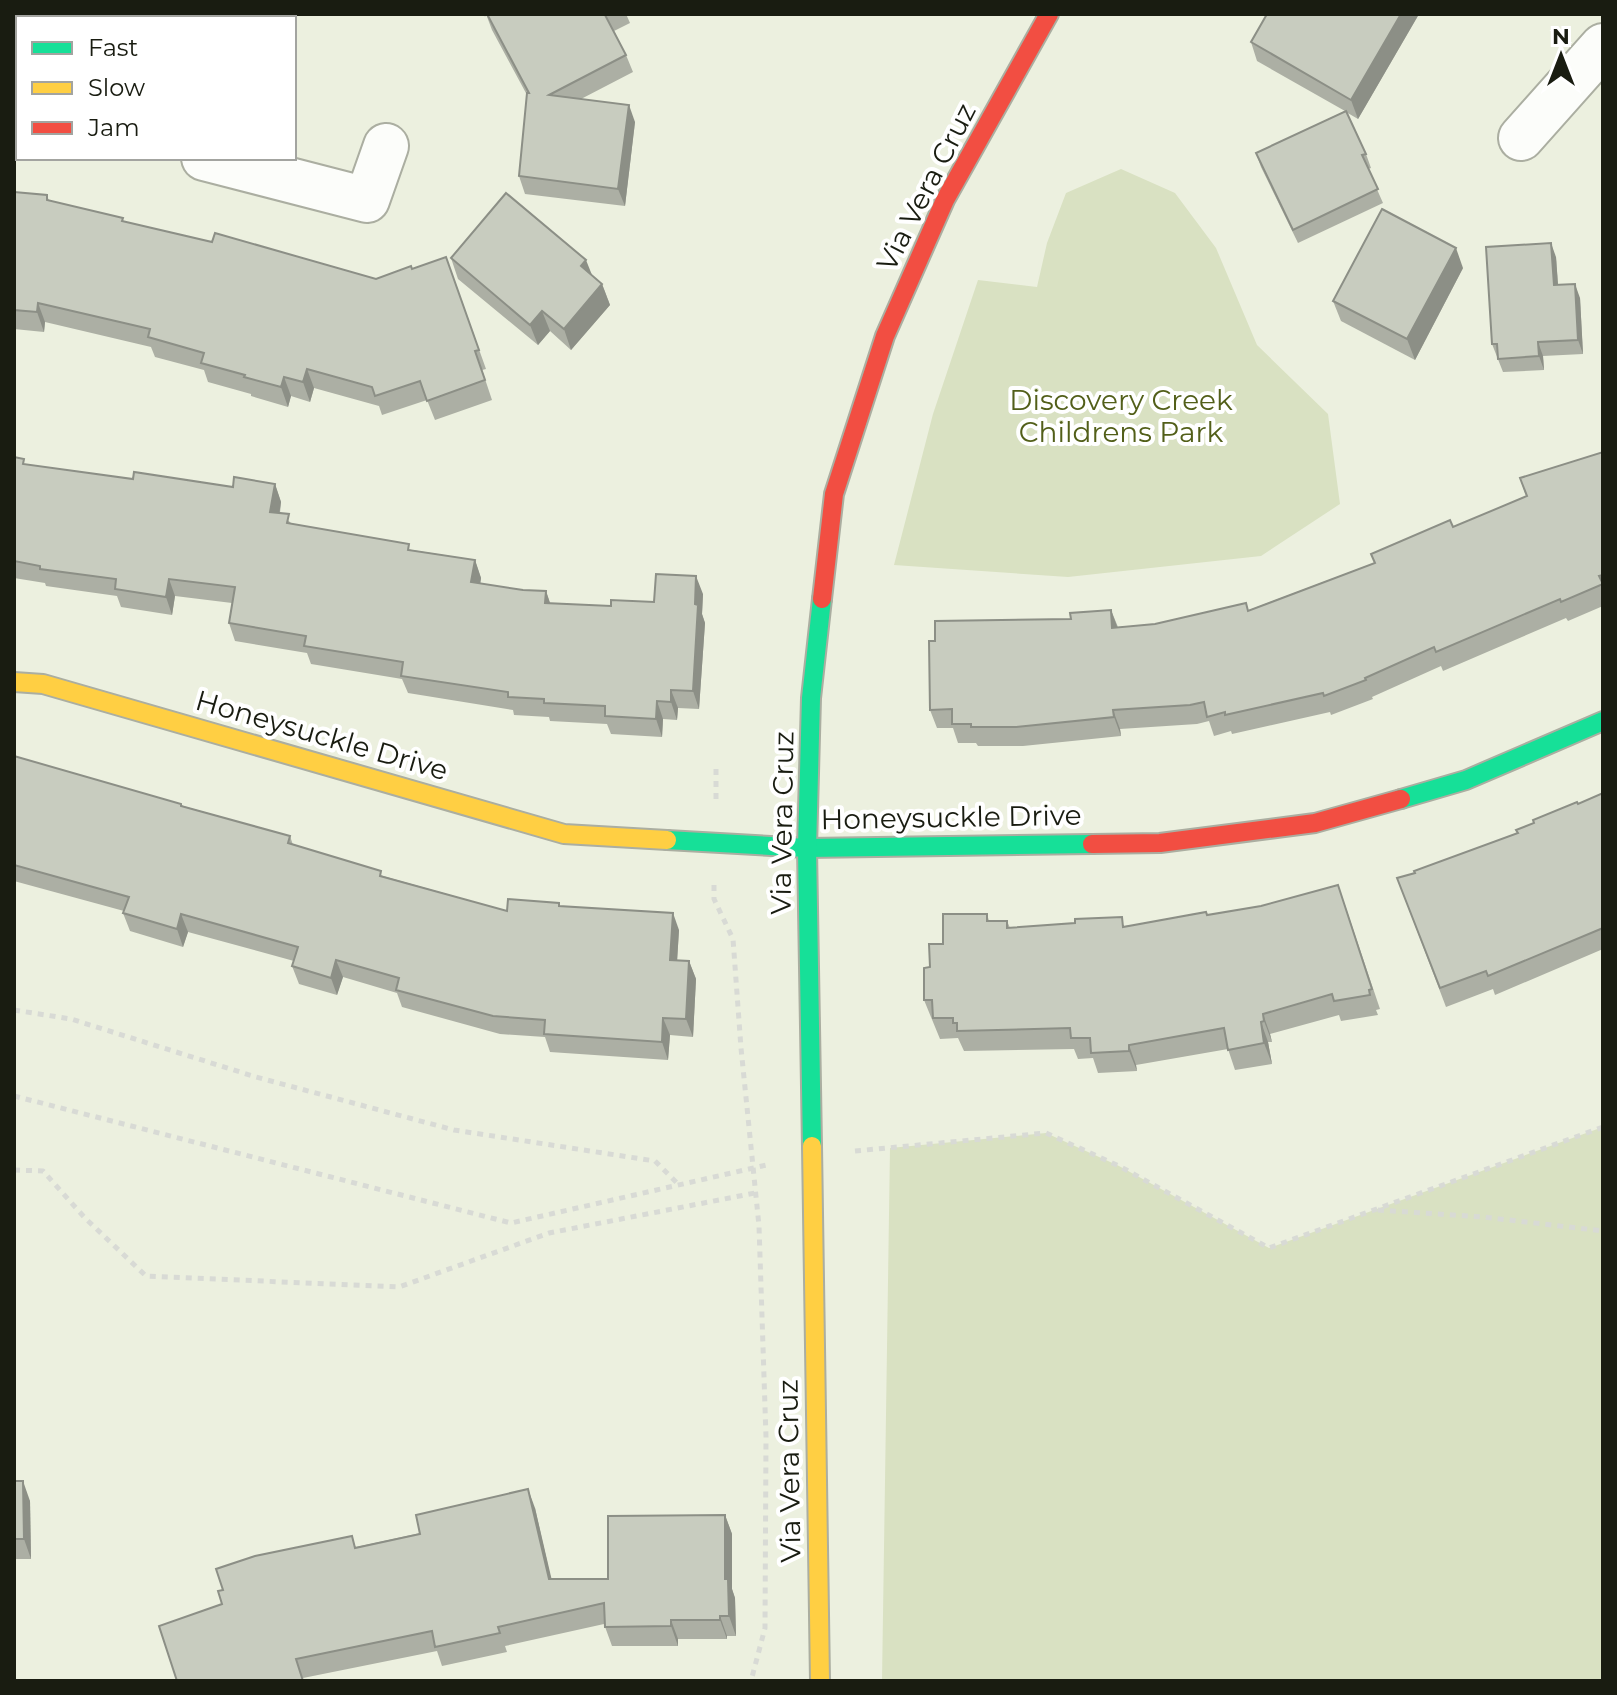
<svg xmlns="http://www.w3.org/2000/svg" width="1617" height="1695" viewBox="0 0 1617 1695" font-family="Montserrat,sans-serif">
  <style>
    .green { fill: #d9e1c2 }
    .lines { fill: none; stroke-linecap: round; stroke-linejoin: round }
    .street-casing { stroke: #abaea1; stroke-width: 48 }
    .fast-casing { stroke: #abaea1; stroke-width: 22 }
    .slow-casing { stroke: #abaea1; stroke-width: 22 }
    .jam-casing { stroke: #abaea1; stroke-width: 22 }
    .path { stroke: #d8dad5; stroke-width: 5; stroke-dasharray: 6 6; stroke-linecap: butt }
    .street { stroke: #fcfdfa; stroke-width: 44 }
    .fast { stroke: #16e098; stroke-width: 18 }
    .slow { stroke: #ffcf43; stroke-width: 18 }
    .jam { stroke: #f24e42; stroke-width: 18 }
    .wall { fill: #acafa4 }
    .shaded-wall { fill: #8c8f86 }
    .building { fill: #c8ccbf; stroke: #8c8f86; stroke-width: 2 }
    .labels { text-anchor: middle; stroke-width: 8; stroke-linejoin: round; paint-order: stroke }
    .street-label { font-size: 28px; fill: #191c11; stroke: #fff }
    .park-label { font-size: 28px; fill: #525f19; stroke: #fff }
  </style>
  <rect width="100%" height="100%" fill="#ecf0df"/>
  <g class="green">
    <path d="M1121 169 1175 193 1216 248 1257 345 1328 414 1340 504 1261 556 1068 577 894 565 933 414 978 280 1037 287 1047 243 1066 193Z"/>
    <path d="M1603 1127V1681H882L890 1148 1046 1133 1119 1166 1269 1248Z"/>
  </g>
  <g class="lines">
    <g class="street-casing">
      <g id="street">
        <path d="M14 119 18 120"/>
        <path d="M1521 138 1603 46"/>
        <path d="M204 158 367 200 386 146"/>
      </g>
    </g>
    <g class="fast-casing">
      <g id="fast">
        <path d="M1401 799 1466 780 1603 721"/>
        <path d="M667 840 807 848 1092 844"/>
        <path d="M812 1146 807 848 811 698 822 599"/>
      </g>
    </g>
    <g class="slow-casing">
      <g id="slow">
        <path d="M14 682 43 684 564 834 667 840"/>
        <path d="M812 1146 820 1681"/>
      </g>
    </g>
    <g class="jam-casing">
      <g id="jam">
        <path d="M822 599 834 494 885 336 945 200 1049 14"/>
        <path d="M1092 844 1160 843 1315 823 1401 799"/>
      </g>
    </g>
    <g class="path">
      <path d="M716 799V768"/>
      <path d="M714 885V899L733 939 741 1048 759 1226 766 1437 765 1628 751 1681"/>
      <path d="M14 1010 71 1019 256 1077 454 1130 655 1161 678 1184"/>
      <path d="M14 1096 511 1223 771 1164"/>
      <path d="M855 1151 1046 1133 1119 1166 1269 1248 1603 1127"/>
      <path d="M14 1170 43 1171 85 1218 146 1276 399 1287 549 1233 755 1193"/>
      <path d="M1378 1210 1483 1217 1603 1231"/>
    </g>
    <use href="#street" class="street"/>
    <use href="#fast" class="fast"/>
    <use href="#slow" class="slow"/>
    <use href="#jam" class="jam"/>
  </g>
  <g class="wall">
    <path d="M40 14H200V18H42Z"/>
    <path d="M484 14H626L630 23 614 31 626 55 633 72 581 99 635 122 625 206 525 194 519 176 527 95 492 30 486 14 485 17Z"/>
    <path d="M1267 14H1419L1358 119 1346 112 1366 154 1371 168 1368 169 1383 203 1298 243 1261 167 1256 153 1345 111 1257 61 1251 42Z"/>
    <path d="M14 192 47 195 49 201 124 222 376 279 412 269 446 257 486 369 482 370 492 400 435 420 427 400 382 415 379 406 314 388 310 402 291 396 288 407 251 396V394L208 382 204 370 155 357 151 347 45 322 44 332 14 329Z"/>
    <path d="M1556 257 1558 285 1580 298 1583 354 1543 356 1544 370 1503 372 1492 344Z"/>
    <path d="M451 258 592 275 602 284 610 305 571 350 550 331 538 345 458 279Z"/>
    <path d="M1463 268 1415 360 1341 321 1333 301Z"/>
    <path d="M1603 452V606L1568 621 1566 618 1443 671 1441 666 1372 697 1373 699 1331 715 1330 712 1232 734 1231 731 1214 736 1209 721 1197 724 1120 729 1121 736 1023 746H978L976 743H958L953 728H937L930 710 935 641 1071 619 1111 610 1118 627 1155 624 1249 610 1374 563 1526 496 1520 478Z"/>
    <path d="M14 457 26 465 133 479 233 487 275 484 281 502 280 513 292 524 412 550 475 560 481 578 480 584 523 590 546 591 550 603 611 606 654 602 703 594 702 614 705 623 699 709 678 708 677 720 663 719 662 737 611 734 607 724 550 721 549 717 514 715 513 710 408 693 402 679 311 664 307 653 235 641 229 623 232 603 175 596 172 615 121 607 117 596 46 586 45 583 14 578Z"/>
    <path d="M14 756 181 804 183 806 290 836 293 845 383 876 507 911 559 903 560 907 679 930 677 961H689L696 979 693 1037 670 1035 668 1060 550 1052 545 1037 500 1034 402 1007 397 993 343 977 337 995 299 984 292 966 294 961 188 932 183 947 130 931 123 913 124 911 14 881Z"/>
    <path d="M1603 793V949L1495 995 1493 989 1446 1007 1397 878 1415 873 1518 833Z"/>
    <path d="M1345 905 1380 1009 1376 1010 1378 1015 1341 1021 1339 1015 1270 1034 1272 1042H1268L1272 1064 1235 1070 1228 1049 1136 1065 1137 1071 1098 1073 1093 1058 1078 1059 1074 1049 964 1051 958 1038 940 1039 924 1000 930 967 943 944 987 914 989 921H1007L1010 928 1126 926 1207 915Z"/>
    <path d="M14 1481 30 1501 31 1559H14Z"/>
    <path d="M535 1508 551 1579H608L725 1515 732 1534V1589L735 1598 736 1636H727V1639H678V1646H612L604 1624 505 1646 507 1652 442 1666 437 1651 303 1678 222 1604 356 1547Z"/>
  </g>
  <g class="shaded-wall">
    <rect x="194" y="14" width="6" height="4"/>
    <path d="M1401 14H1419L1358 119 1351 100Z"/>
    <path d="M629 105 635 122 625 206 618 189Z"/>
    <path d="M1551 243 1556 257 1559 299 1554 285Z"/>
    <path d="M1456 248 1463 268 1415 360 1407 339Z"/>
    <path d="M586 260 594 280 581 266Z"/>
    <path d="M602 284 610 305 571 350 564 329Z"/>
    <path d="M1575 284 1580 298 1583 354 1578 340Z"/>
    <path d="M38 303 45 322 44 332 37 312Z"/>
    <path d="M542 311 550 331 538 345 530 325Z"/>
    <path d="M1538 342 1543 356 1544 370 1539 356Z"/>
    <path d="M307 369 314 388 310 402 303 382Z"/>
    <path d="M284 377 291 396 288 407 281 387Z"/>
    <path d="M275 484 281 502 277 529 270 512Z"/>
    <path d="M475 560 481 578 478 600 471 582Z"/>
    <path d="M696 576 703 594 702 614 705 623 699 709 693 691Z"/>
    <path d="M169 579 175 596 172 615 166 597Z"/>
    <path d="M546 591 552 609 545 603Z"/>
    <path d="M1111 610 1118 629 1112 628Z"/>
    <path d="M671 690 678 708 677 720 671 702Z"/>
    <path d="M657 701 663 719 662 737 656 719Z"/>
    <path d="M1113 710 1120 729 1121 736 1114 717Z"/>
    <path d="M673 913 679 930 676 978 670 960Z"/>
    <path d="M181 914 188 932 183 947 177 929Z"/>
    <path d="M336 960 343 977 337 995 331 978Z"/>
    <path d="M689 961 696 979 693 1037 686 1019Z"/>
    <path d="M1263 1014 1270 1034 1272 1042 1264 1021Z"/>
    <path d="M663 1018 670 1035 668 1060 662 1042Z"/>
    <path d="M1261 1022 1268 1042 1272 1064 1264 1043Z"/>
    <path d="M1129 1045 1136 1065 1137 1071 1129 1051Z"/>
    <path d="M23 1481 30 1501 31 1559 24 1539Z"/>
    <path d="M528 1489 535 1508 556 1598 549 1579Z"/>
    <path d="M725 1515 732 1534V1589L735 1598 736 1636 729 1616 725 1579Z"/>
    <path d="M720 1616 727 1636V1639L720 1620Z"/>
    <path d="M671 1620 678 1639V1646L671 1626Z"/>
  </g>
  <g class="building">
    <rect x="128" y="14" width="66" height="4"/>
    <path d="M487 14H607L605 15 626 55 549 95 629 105 618 189 519 176 527 93H529Z"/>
    <path d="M1267 14H1401L1351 100 1251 42Z"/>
    <path d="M1346 111 1366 154 1362 155 1378 189 1293 230 1256 153Z"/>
    <path d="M14 192 47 195V200L123 218 122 221 212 242 215 233 376 279 411 266 412 269 446 257 479 350 475 351 485 380 427 401 420 381 375 396 372 387 307 369 303 382 284 377 281 387 244 377 245 375 201 363 204 353 148 337 150 329 38 303 37 312 14 310Z"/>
    <path d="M506 193 586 260 581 266 602 284 564 329 542 311 530 325 451 258Z"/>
    <path d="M1382 209 1456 248 1407 339 1333 301Z"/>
    <path d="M1551 243 1554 285 1575 284 1578 340 1538 342 1539 356 1498 359 1497 344H1492L1486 247Z"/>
    <path d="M1603 452V575L1599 576 1603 584 1561 602 1560 599 1436 652 1434 647 1365 678 1366 680 1324 696 1323 693 1225 715V712L1207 717 1204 702 1190 705 1113 710 1114 717 1016 727H971V724H952V709L930 710 929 641H935V621L1071 619 1070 613 1111 610 1112 628 1155 624 1246 603 1248 611 1375 563 1371 554 1450 520 1453 527 1527 496 1520 478Z"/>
    <path d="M14 457 24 459 23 464 133 479 134 472 233 487 234 477 275 484 270 512 289 514 287 523 409 544 408 550 475 560 471 582 523 590 546 591 545 603 611 606V600L654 602 656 574 696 576 695 604 698 605 693 691 671 690V702L657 701 656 719 605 716V706L544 703V699L508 697V692L401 676 403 662 304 646 306 636 229 623 235 587 169 579 166 597 115 589 116 579 40 569V566L14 561Z"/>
    <path d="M14 756 181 804V806L290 836 288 843 381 871 380 876 507 911 508 899 559 903V906L673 913 670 960 689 961 686 1019 663 1018 662 1042 544 1034 545 1020 493 1016 396 990 399 978 336 960 331 978 292 966 298 947 181 914 177 929 123 913 129 897 14 865Z"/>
    <path d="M1603 793V928L1488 976 1486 971 1440 988 1397 878 1415 873 1414 871 1518 833 1516 830 1534 823 1533 820 1577 802 1578 804Z"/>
    <path d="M1338 885 1372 989 1369 990 1370 995 1334 1001 1332 994 1263 1014 1264 1021 1261 1022 1264 1043 1228 1050 1224 1028 1129 1045V1051L1091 1053 1090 1038H1071L1070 1028 957 1031V1023H953V1018H933L932 1000H924V968L930 967 929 944H943V914H987V921H1007V928L1075 923V919L1122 917 1123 927 1206 912 1207 915 1261 906Z"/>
    <path d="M14 1481H23L24 1539H14Z"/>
    <path d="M528 1489 549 1579H608V1516L725 1515V1579H728L729 1616H720V1620H671V1626L605 1627 604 1603 498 1627 500 1633 435 1647 432 1631 296 1659 303 1681H177L159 1626 222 1604 218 1591 223 1590 216 1569 255 1556 352 1536 355 1548 420 1534 416 1515Z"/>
  </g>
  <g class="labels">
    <g class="street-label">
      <text transform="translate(926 187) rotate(-63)" y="10">Via Vera Cruz</text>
      <text transform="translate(322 735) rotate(16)" y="10">Honeysuckle Drive</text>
      <text transform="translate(951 817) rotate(-1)" y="10">Honeysuckle Drive</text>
      <text transform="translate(782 823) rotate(-89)" y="10">Via Vera Cruz</text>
      <text transform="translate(789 1471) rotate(-91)" y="10">Via Vera Cruz</text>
    </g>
    <g class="park-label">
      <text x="1121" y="410">Discovery Creek<tspan x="1121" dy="32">Childrens Park</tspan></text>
    </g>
  </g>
  <rect width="1617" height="1695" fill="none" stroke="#191c11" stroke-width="32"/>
  <rect x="16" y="16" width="280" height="144" fill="#ffffff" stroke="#a3a4a0" stroke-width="2"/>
  <rect x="32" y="42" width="40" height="12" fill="#16e098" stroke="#a3a4a0" stroke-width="2"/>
  <text x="88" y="56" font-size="24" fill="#191c11">Fast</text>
  <rect x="32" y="82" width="40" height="12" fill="#ffcf43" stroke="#a3a4a0" stroke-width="2"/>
  <text x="88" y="96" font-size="24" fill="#191c11">Slow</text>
  <rect x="32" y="122" width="40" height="12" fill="#f24e42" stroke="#a3a4a0" stroke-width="2"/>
  <text x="88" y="136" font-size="24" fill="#191c11">Jam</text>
  <g transform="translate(1561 56)" stroke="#ffffff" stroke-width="6" paint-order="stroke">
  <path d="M0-6L14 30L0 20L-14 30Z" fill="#191c11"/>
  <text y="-12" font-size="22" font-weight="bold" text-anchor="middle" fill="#191c11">N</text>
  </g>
</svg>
